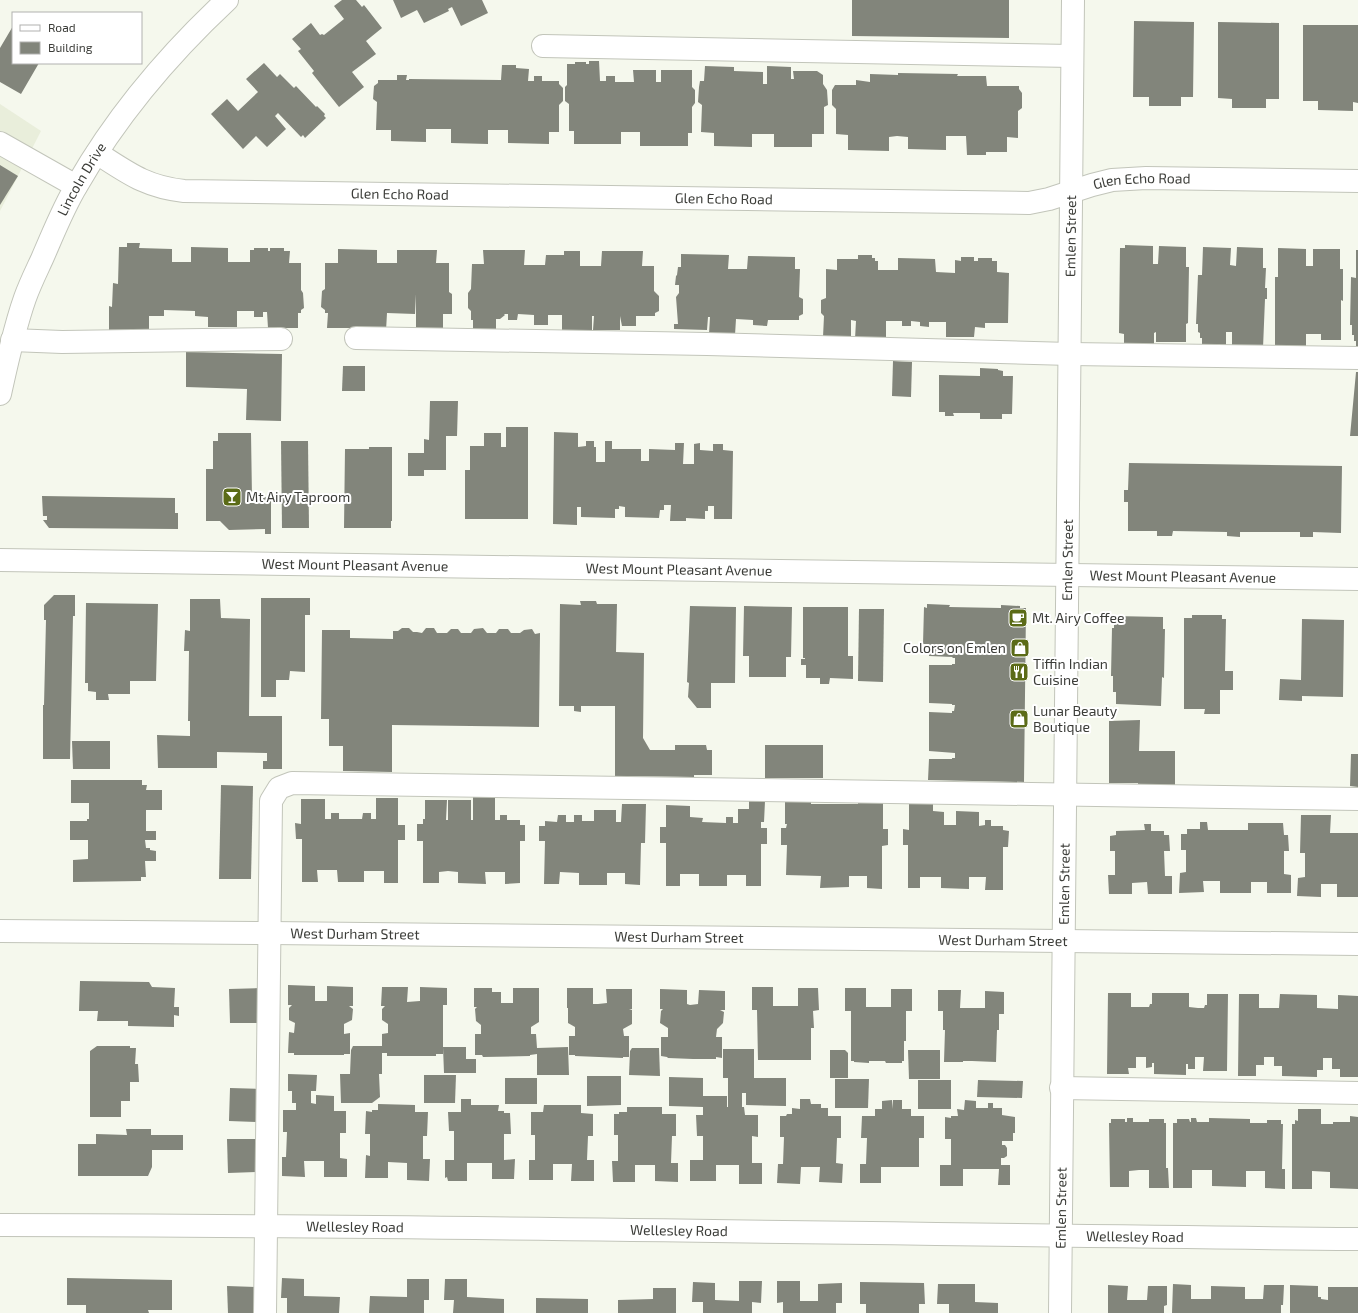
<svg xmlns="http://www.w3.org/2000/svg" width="1358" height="1313" viewBox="0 0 1358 1313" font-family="'Exo 2',sans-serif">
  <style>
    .built { fill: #e9eedb }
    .building { fill: #82857b }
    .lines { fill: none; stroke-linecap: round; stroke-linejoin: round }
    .minor-casing { stroke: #c2c5ba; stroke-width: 24 }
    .major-casing { stroke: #c2c5ba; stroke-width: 24 }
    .minor { stroke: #fff; stroke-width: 22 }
    .major { stroke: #fff; stroke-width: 22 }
    .labels { text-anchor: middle; stroke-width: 4; stroke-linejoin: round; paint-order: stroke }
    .street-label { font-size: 14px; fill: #3c3d39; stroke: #fff }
    .poi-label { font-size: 14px; fill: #3c3d39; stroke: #fff; text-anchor: start }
  </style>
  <rect width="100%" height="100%" fill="#f5f8ed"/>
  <path class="built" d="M0 104 41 131 0 211Z"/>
  <g class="building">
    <path d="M342 0H356L362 7 364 5 382 28 366 41 376 54 352 72 364 87 339 107 312 73 314 71 298 51 301 49 292 39 311 23 320 35 322 34 324 35 344 19 334 6Z"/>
    <path d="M393 0H482L488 13 461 26 452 7 448 9 449 11 424 23 417 10 401 18Z"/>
    <path d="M852 0H1009V38L852 36Z"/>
    <path d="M1134 21 1194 22 1193 97H1181V106H1149V97H1133Z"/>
    <path d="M1218 22 1279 23V99H1266V108H1232V99L1218 98Z"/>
    <path d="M1303 25H1358V103L1353 102V111L1318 110V101H1303Z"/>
    <path d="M13 26V63H39L21 94 0 82V48Z"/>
    <path d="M589 61H599L600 81H606V76H615V82H634L633 70H656V82H661V70H692V87L695 90V103L692 107V133H688V146H640V132H621V144H574V131H569V104L565 101V87L567 85V64H575V62H586V64H589Z"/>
    <path d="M264 63 277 77 280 74 294 88 296 86 316 107 317 106 325 114 324 116 326 118 305 138 303 135 301 137 278 113 275 116 286 129 267 147 256 136 243 149 211 114 227 99 238 111 258 92 246 79Z"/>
    <path d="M502 65H516V68L529 69 528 81H534V76H542V81H559V84L563 88V101L559 105V132H549V144L508 143V130H488V144L451 143V129H426V142L391 141V130H376L377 102 373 99 374 86 378 83V80H397V75H407L406 80H409V79L501 80Z"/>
    <path d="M705 66 734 67V71L763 72V84H767V66L791 67V79H794L793 71H817L823 75V84L827 90 828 105 824 107V134H812V147H774V134H752V147L714 146V133L701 132 702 105 698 102 699 87 700 81H704Z"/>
    <path d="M898 73 958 74 957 76H986L987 86H1019V89L1022 93V108L1018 111V138L1007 137V152H986V155H967L966 136H946V150L908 149V137L897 136 889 137V151L848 150V135L836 134V109L832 105V90L835 85H856V80L870 82V74L898 75Z"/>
    <path d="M0 165 18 176 0 205Z"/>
    <path d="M127 243H140L139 248 172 249V262H191V247L228 248V262H250V250H254V248H268V251H270V248H284V251H290L289 263H301V290L303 293 304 308 301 310V313H298V328H268L267 312H263V317H254V311H237V327H208V317L195 316V311L164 310V316H149V331L109 330V306L112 307 113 283 118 284 119 247H127Z"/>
    <path d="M1125 245 1153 246V264H1158L1159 246 1186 247V267H1189L1188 323 1186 324V342H1156V332L1154 333V346L1124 345V334L1119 333 1120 248H1125Z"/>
    <path d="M1203 247 1231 248 1230 265 1236 266 1237 247 1263 248V268H1266L1265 288H1267V299H1265L1263 348 1232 346V332H1226V348L1202 347V338H1200V333L1198 332V324H1196L1198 275H1202Z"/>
    <path d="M1278 248 1306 249V266H1313V249H1340V269H1343V301L1341 300V340H1321V334H1306V349L1275 348V277H1278Z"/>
    <path d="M338 249 377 250V263H397V250H437L436 263H449V292L452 294V314H443V330H416V294L415 314 387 313 386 331 357 328H327L328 313H325V310L321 307 322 291 325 289V263H338Z"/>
    <path d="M483 250H525L524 265H545L546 255H564V251H580V266H601L602 251H643L642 266H654V291L659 296V311L655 313V316H636V326H622L620 316V330H593L594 316H592V331L562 330V315H548V325H534V315L518 314 517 320H508V314H504L505 315 500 319H496V330H473V320H471V311L468 308V293L471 289 472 264H484Z"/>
    <path d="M1356 250H1358V349H1356V341H1354V335H1352V325H1350L1351 277 1356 278Z"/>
    <path d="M681 254 729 255 728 269H747L748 256 795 257V269H800L799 297 803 299V314L799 316V320H768L767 326 753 325V320L736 319 735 335 709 334 710 317H708L707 330 674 329V324H678L676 297 679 293V285H675L676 276 677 275 678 267H681Z"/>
    <path d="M858 255H872V258H875V261H878V270H898V258L935 259 936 272 955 273V260L961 261V257H974V261H978V258H992V261H997V272L1009 273 1008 323H985V328L975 327 974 337H946V322H929V327L920 326V322L911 321V326H902V321H886V339H855L856 321 851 320V337H823L824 316 821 313V300L826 298V269L837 270V259H858Z"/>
    <path d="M186 352 282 354 281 421 246 420 247 389 186 387Z"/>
    <path d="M893 361 912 362 911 397 892 396Z"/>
    <path d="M343 366H365V391H342Z"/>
    <path d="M980 368 998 369V370L1003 371V376H1013L1012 414H1002V419H980V413H953L954 416H945V412H939V375L980 376Z"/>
    <path d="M1356 372H1358V436H1350Z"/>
    <path d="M430 401H458L457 436H446V470H424V476H408V453H424V439L429 440Z"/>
    <path d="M506 427H528V519H465V470H470V446H484V433H501V447H506Z"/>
    <path d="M554 432 578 433V447L586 446V441H594V447H596V462H605V441H612V449H641V461H649V449L675 450V443H684L683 464H694V444L700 443V450L713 451V444H723V450L733 451 732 519H714V506H708V511H705V519L686 518V521H670L671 505H664V510H660L659 518 625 517V507L619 506V509H615V518L581 517V507H577V525L553 524Z"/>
    <path d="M218 433H251L252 498 271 497V534H265V529L229 530 220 521H206V469H213V441H218Z"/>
    <path d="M281 441H308L309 528H282Z"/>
    <path d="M369 447H392V521H391V528H344L345 449H369Z"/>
    <path d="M1129 463 1342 466 1341 533 1313 532V537H1300V532H1240V537L1227 536V532L1173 531 1172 536H1157V531H1128V502H1124V490H1128Z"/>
    <path d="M42 496 175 498V513H178V529L49 528 43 520H47V516H43Z"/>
    <path d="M54 595H75V616H73L70 759H43V705H44L46 620H44V605Z"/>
    <path d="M261 598H310V615H305V672L290 671 289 680H276V697H261Z"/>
    <path d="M190 599H220L221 618 250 619 249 716H282V769H263V761H267V753L217 752V768H158L157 735 190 736V721H188L189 651H184L185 630 190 631Z"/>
    <path d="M580 601H596L597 604H617L616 652 644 653 643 738 650 750H675V745H706L707 750H712V775H694V777L615 776V706H581V712L574 711V706H559L560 604 581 605Z"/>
    <path d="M86 603 158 604 156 681H130V694H108L109 700H96V692L88 691V683H85Z"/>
    <path d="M927 604 950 605 949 607 1001 608V605L1020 606V608H1026L1024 782 928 780 929 759H952V758H955V753L929 751V712L952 713V711H954L955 705H952V704L929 703V665H952V664H955V658H952L953 657 929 656V644H923L924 607 927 608Z"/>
    <path d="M690 606 736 607 735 683H711V708H697L688 697 689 683 687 682Z"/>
    <path d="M744 606 792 607 791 657H786V677H749V656H743Z"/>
    <path d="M803 607H848V656H853V679L830 678 829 684H820V678H806V665H801V659H805V658H803Z"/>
    <path d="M859 609H884L883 682 858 681Z"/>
    <path d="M1192 615H1222V619H1226L1225 671H1233V690H1220V714H1204L1205 709H1184V618H1192Z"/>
    <path d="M1114 616 1163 617V629H1165L1164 678 1162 677 1161 706 1116 704V692H1113V676H1111L1112 628H1114Z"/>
    <path d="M1302 619 1344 620 1343 697 1302 696V701L1279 700 1280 679 1301 680Z"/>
    <path d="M402 628H409L413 632H417L422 633 426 628H434L437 633H447L451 629H458L461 633H471L474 629 483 628 487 633H496L499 629H508L511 633H520L524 630 532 629 535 634 540 633 539 727 392 725V772L343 771V746H329V719H321L322 630H350V638L393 639V631H398Z"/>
    <path d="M1140 720 1139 751H1175V786L1138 785V783H1109V721Z"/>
    <path d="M72 741H110V769H73Z"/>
    <rect x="765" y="745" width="58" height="33"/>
    <path d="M1351 754H1358V787L1350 786Z"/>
    <path d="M71 780H142V785H147L146 790H162V810H146V831H156V840H145L146 848H150V850L156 851V861H145L146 877H141V881L73 882V860L88 859V840H70V821H87V819H89V803H71Z"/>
    <path d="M221 785 253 786 251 879H219Z"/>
    <path d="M473 797H495V820H500V815H507V820H520V825H525V841H520V883L505 884V872H485L486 884 458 883V872L448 871 439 872V883H423V841H417V824H423V819H425V800H447L446 820H448V800H471V820H473Z"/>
    <path d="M376 798H398V825H405V840H398V883H384V871H364V882H338L337 870H317L318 882H302V839H296L295 823 301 824V799H325V819H331V813H339V819H362L363 813H371V819H376Z"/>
    <path d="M749 800 765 801 764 822H761V828H767V844H761V886H746V875H727V886H699V874H680V886H666V843H660V827H666V805L690 806V817L703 818 702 822 726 823V817H733V823H738V809H749Z"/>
    <path d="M785 800 811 801V804H858V801H883V829H888V845L882 846V889L867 888V876H849V887L820 888 821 876 786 875 787 845H781V828H786L787 824H785Z"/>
    <path d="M909 803 933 804V811L944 812V825H956V811L979 812V826L985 825V820H991V826H1003V830L1009 831 1008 847H1003V890H985L986 877H969V889L941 888V877H920V888H908V845H903V829L909 830Z"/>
    <path d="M622 804H646L645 843H641L640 885 625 884V873H607V885H579V873L560 872 559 884H544L545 841H539V826H545V821L557 822 558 815H566V822H574V815H582V821H594V810H616V822H621Z"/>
    <path d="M1301 815H1331L1330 833H1358V897H1337V884H1321V897L1297 896 1298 878 1305 877V853H1300Z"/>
    <path d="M1200 822H1207L1208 830H1248V823H1283L1284 835H1288L1289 851H1284V874L1291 875V893H1267V882H1251V893H1220V881H1203L1204 892 1179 893 1180 873 1186 872V850H1181V834H1187V829H1200Z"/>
    <path d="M1144 824H1151V831H1164V835H1169L1170 851H1164L1165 876H1172V894H1148L1147 882 1132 883V894H1109L1108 875H1115V851H1110V836L1116 835V831L1145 830Z"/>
    <path d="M80 981 149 982 152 987 175 988 174 1007H179V1016L174 1015V1027L128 1026V1021H97L98 1011H79Z"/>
    <path d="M288 985 315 986V1001H327V986L353 987V1006H349L353 1009 352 1020 344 1024V1034L350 1033V1054H344V1055H294V1053H288L289 1032 294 1033 295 1023 289 1020V1008L292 1005H288Z"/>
    <path d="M382 987H408L407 1002 420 1001V987L447 988V1005H443V1054H436V1056H387V1053H382V1034L388 1033V1024L382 1020V1009L385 1006H381Z"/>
    <path d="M752 987H773V1006H798V988H818L819 1010 813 1011 814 1028H811V1060H758L757 1010H752Z"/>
    <path d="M260 988 261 1023H230L229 989Z"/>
    <path d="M474 988H492V992H501V1003H513V988H539V1022L531 1027V1034H536L537 1048 568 1047 569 1075H537V1054L530 1055V1056L483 1057 482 1055H475V1034H481V1025L476 1021 475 1009 477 1007H474Z"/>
    <path d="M567 988H593V1004H598L607 1003 606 989H632V1009H629L632 1010V1024L623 1029 624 1036H629V1057H623V1058L575 1056V1055H569V1036H575V1027L568 1023V1008H567Z"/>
    <path d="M845 988H866V1007H891V989H912V1011H906V1041H904V1061H902V1063H886L885 1061H869V1063L854 1062V1061H851V1011H845Z"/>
    <path d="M660 989 687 990V1004L690 1005 698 1004 699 990 725 991V1010H720L724 1012 723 1023 717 1029 716 1037H722V1058L716 1057V1059H693L668 1058 667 1057 661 1056V1037H668V1028L660 1023 661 1011 663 1009H660Z"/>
    <path d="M938 990H961L960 1008H985V991L1004 992V1014H999V1030H997L996 1062 972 1061H963V1062H944L945 1030H943V1011H938Z"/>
    <path d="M1108 993H1131V1007H1149L1150 1004H1152V993H1189V1007L1198 1008H1204L1205 1005H1207V994H1228L1227 1071H1203L1204 1057H1195V1069H1188V1064H1186V1075L1154 1074V1063H1152V1067L1146 1068V1057H1136V1068H1128L1129 1074H1107Z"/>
    <path d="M1239 994H1259V1008H1279L1280 994 1317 995V1008L1338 1009V995L1358 996V1077H1340V1069H1332V1058H1323V1070H1317V1077L1282 1076V1066H1274V1057H1264V1065H1256V1076H1238Z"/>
    <path d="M97 1046H130V1048H136L135 1064H138L139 1082H130V1101H121V1117H90V1051Z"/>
    <path d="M353 1046H382V1074H379L380 1097 372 1103H341L340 1074H350L351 1050Z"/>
    <path d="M443 1047H466V1059H476V1073H444Z"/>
    <path d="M632 1048H659L660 1076 629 1075 630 1051Z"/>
    <path d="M723 1049H754V1078H786V1106L746 1105V1093H742V1107H744L745 1115H758V1137L752 1136V1163H762V1184H739V1165H716V1181H690V1160H703V1136H697L696 1115H703V1107L669 1106V1077L703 1078V1096H727V1107H728V1078H723Z"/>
    <path d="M830 1050H845L848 1053V1078H830Z"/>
    <path d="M908 1050H940V1079H909Z"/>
    <path d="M288 1074 317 1075 316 1091H311V1103L316 1104V1095L334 1096V1111H346V1133H340V1158L347 1159V1177H324V1161H304L305 1177 282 1176V1157H286L287 1132H283V1110H296V1103H292V1091H288Z"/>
    <path d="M424 1075H456L455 1103H424Z"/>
    <path d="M587 1076H621V1105L587 1106Z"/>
    <rect x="505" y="1078" width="32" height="26"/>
    <path d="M835 1079H869L868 1108H835Z"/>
    <rect x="918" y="1080" width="33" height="29"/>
    <path d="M978 1080 1023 1081 1022 1098 977 1097Z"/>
    <path d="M230 1088 260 1089 258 1122 229 1121Z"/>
    <path d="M461 1099H471V1105H499L498 1111H504V1113H510L511 1134H504V1160L515 1159 514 1179H492V1163H467V1181H448L447 1177 445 1178V1160H454V1131H449L448 1112H461Z"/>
    <path d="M800 1099H810L811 1104H821V1108H828V1116H841V1138H837L836 1163 843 1164 842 1183 819 1182 820 1167H801L800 1184 777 1183 778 1164H783L784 1137H780V1116H786L787 1114H792V1108L800 1109Z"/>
    <path d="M892 1100 893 1109V1100H902V1109H911V1116H924V1138H919V1167H881V1183H860V1164H866L867 1138H861L862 1116H875V1109H882V1101Z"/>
    <path d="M965 1100 976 1101V1108H988V1103H993V1108H1002V1115L1015 1117V1133H1013V1141H1002V1145H1005L1007 1148V1156L1004 1158H1001V1165H1010V1185H998L999 1169H963V1186H940V1165H951V1139H945V1117L951 1118V1116H958L957 1109 964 1110Z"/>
    <path d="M378 1104 415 1105V1112H428L427 1136H423V1159H430L429 1181 407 1180V1163L388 1162V1178H365L366 1155 370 1156V1134H365L366 1111 372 1112V1110H378Z"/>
    <path d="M544 1105H581V1113L593 1114V1136H588L587 1160H594V1181H571L572 1164H553V1180H529V1160H535V1135H531V1112H543Z"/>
    <path d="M627 1107H662V1114H676V1136H672L671 1163H678V1182L655 1181V1165H635V1182H613L612 1161H618V1135H614V1114H619V1112H627Z"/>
    <path d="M1298 1109H1321V1124H1333V1122H1350V1116L1358 1117V1189L1330 1188V1172L1312 1171V1189H1292V1124H1295V1120L1298 1121Z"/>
    <path d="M1127 1118H1133V1122H1149V1119H1164V1123H1166V1168H1168L1169 1188H1149V1170H1139L1129 1171V1187H1110L1109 1123H1111V1119H1125V1122H1127Z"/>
    <path d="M1191 1118H1196L1197 1122H1209V1118L1250 1119V1123H1267V1120H1281V1124H1283L1282 1169H1285V1189L1265 1188V1171H1246V1187L1212 1186V1170H1192V1188H1173V1123H1177V1119H1189L1190 1122H1191Z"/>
    <path d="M126 1129H151V1135H183V1150H152V1167L148 1176H78V1144H96V1134L127 1135Z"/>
    <path d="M227 1139H259V1172L228 1173Z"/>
    <path d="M67 1278 172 1280V1310H148L149 1313H86V1305H67Z"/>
    <path d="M282 1278 304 1279V1296L340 1297 339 1313H287V1298H281Z"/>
    <path d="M407 1279H429V1300H424V1313H369L370 1296 407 1297Z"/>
    <path d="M445 1279H467V1297L504 1299V1313H453L454 1300H444Z"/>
    <path d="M739 1281H762L761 1303 752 1302V1313H703V1302H692L693 1282 715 1283V1300L739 1301Z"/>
    <path d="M777 1281H800V1301H818V1284L842 1283V1303H836V1313H783V1302L777 1303Z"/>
    <path d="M860 1282 924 1283 925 1304H919V1313H866V1304H860Z"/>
    <path d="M938 1284H975V1302L998 1303V1313H949V1304H937Z"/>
    <path d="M1173 1284 1191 1285V1299H1211V1286L1245 1287V1299H1263L1264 1285H1284L1283 1305H1281V1313H1172Z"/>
    <path d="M1108 1285 1128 1286 1127 1300H1147L1148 1286H1167V1305L1164 1306V1313H1108Z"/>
    <path d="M1290 1285 1318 1286V1297H1321V1299L1328 1300V1287H1358V1313H1290Z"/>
    <path d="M227 1286 258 1287V1313H228Z"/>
    <path d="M653 1288H676V1313H618V1300L653 1299Z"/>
    <path d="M536 1298 588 1299V1313H536Z"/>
  </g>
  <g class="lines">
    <g class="minor-casing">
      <g id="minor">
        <path d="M543 46 1072 56"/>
        <path d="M0 143 76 186"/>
        <path id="s1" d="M97 153C128 173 146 187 184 191L1029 203 1049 199 1092 185 1112 180 1146 178 1358 181"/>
        <path d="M356 338 707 344 1070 354 1358 358"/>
        <path d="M12 340 62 342 281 339"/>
        <path id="s2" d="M0 560 1358 579"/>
        <path id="s3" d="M0 931 270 933 1358 944"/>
        <path d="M1061 1088 1358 1093"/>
        <path id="s4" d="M0 1225C453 1225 905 1235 1358 1239"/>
        <path d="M265 1313 271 801 279 788 292 783 1358 799"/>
      </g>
    </g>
    <g class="major-casing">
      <g id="major">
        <path id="s5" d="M0 394C7 362 14 329 25 298 30 284 36 272 42 259 53 234 63 208 77 185 117 115 168 55 227 0"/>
        <path id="s6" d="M1060 1313 1073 0"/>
      </g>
    </g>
    <use href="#minor" class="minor"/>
    <use href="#major" class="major"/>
  </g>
  <defs>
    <g id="bar-square" transform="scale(1)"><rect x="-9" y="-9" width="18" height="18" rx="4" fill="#5b6b17" stroke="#fff"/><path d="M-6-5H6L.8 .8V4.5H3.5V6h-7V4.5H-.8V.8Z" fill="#fff"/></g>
    <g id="cafe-square" transform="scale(1)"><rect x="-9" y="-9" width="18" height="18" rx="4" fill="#5b6b17" stroke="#fff"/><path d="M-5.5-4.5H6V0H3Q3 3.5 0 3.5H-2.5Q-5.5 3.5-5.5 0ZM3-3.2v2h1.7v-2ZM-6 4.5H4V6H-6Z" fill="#fff"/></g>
    <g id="shop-square" transform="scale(1)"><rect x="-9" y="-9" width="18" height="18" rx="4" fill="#5b6b17" stroke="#fff"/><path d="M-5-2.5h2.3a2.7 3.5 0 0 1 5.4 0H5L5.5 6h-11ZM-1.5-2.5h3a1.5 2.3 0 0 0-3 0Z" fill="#fff"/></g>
    <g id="restaurant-square" transform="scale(1)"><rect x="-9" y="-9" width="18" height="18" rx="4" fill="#5b6b17" stroke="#fff"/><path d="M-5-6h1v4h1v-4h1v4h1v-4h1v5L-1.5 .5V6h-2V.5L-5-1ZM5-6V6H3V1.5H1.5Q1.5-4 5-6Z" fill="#fff"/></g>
  </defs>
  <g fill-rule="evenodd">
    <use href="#bar-square" x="232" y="497"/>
    <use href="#cafe-square" x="1018" y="618"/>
    <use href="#shop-square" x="1020" y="648"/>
    <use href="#restaurant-square" x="1019" y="672"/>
    <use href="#shop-square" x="1019" y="719"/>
  </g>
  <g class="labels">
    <g class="street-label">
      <text dy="5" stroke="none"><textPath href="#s5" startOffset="231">Lincoln Drive</textPath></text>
      <text dy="5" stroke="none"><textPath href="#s1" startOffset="1057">Glen Echo Road</textPath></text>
      <text dy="5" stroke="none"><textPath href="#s1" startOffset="312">Glen Echo Road</textPath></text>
      <text dy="5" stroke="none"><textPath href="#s1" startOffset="636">Glen Echo Road</textPath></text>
      <text dy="5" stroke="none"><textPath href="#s6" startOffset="1077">Emlen Street</textPath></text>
      <text dy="5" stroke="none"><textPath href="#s6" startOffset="753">Emlen Street</textPath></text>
      <text dy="5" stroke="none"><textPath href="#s2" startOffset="355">West Mount Pleasant Avenue</textPath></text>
      <text dy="5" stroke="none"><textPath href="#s2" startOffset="679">West Mount Pleasant Avenue</textPath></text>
      <text dy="5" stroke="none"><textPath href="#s2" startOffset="1183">West Mount Pleasant Avenue</textPath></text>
      <text dy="5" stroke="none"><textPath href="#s6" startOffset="429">Emlen Street</textPath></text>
      <text dy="5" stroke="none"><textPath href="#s3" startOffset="355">West Durham Street</textPath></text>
      <text dy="5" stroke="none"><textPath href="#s3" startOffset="679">West Durham Street</textPath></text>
      <text dy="5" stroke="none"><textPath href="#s3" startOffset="1003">West Durham Street</textPath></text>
      <text dy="5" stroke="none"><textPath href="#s6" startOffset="105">Emlen Street</textPath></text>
      <text dy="5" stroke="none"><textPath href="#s4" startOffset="355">Wellesley Road</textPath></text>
      <text dy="5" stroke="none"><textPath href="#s4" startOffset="679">Wellesley Road</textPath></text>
      <text dy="5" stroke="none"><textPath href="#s4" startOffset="1135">Wellesley Road</textPath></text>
    </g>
    <g class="poi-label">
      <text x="246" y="502">Mt Airy Taproom</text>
      <text x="1032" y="623">Mt. Airy Coffee</text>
      <text x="1006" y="653" text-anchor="end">Colors on Emlen</text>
      <text x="1033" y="669">Tiffin Indian<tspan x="1033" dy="16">Cuisine</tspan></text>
      <text x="1033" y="716">Lunar Beauty<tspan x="1033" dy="16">Boutique</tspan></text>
    </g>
  </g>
  <rect x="12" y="12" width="130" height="52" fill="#ffffff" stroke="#b1b1b0"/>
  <rect x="20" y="25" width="20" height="6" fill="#ffffff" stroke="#b1b1b0"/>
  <text x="48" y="32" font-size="12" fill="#3c3d39">Road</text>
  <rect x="20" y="42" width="20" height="12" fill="#82857b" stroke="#b1b1b0"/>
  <text x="48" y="52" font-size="12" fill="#3c3d39">Building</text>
</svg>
